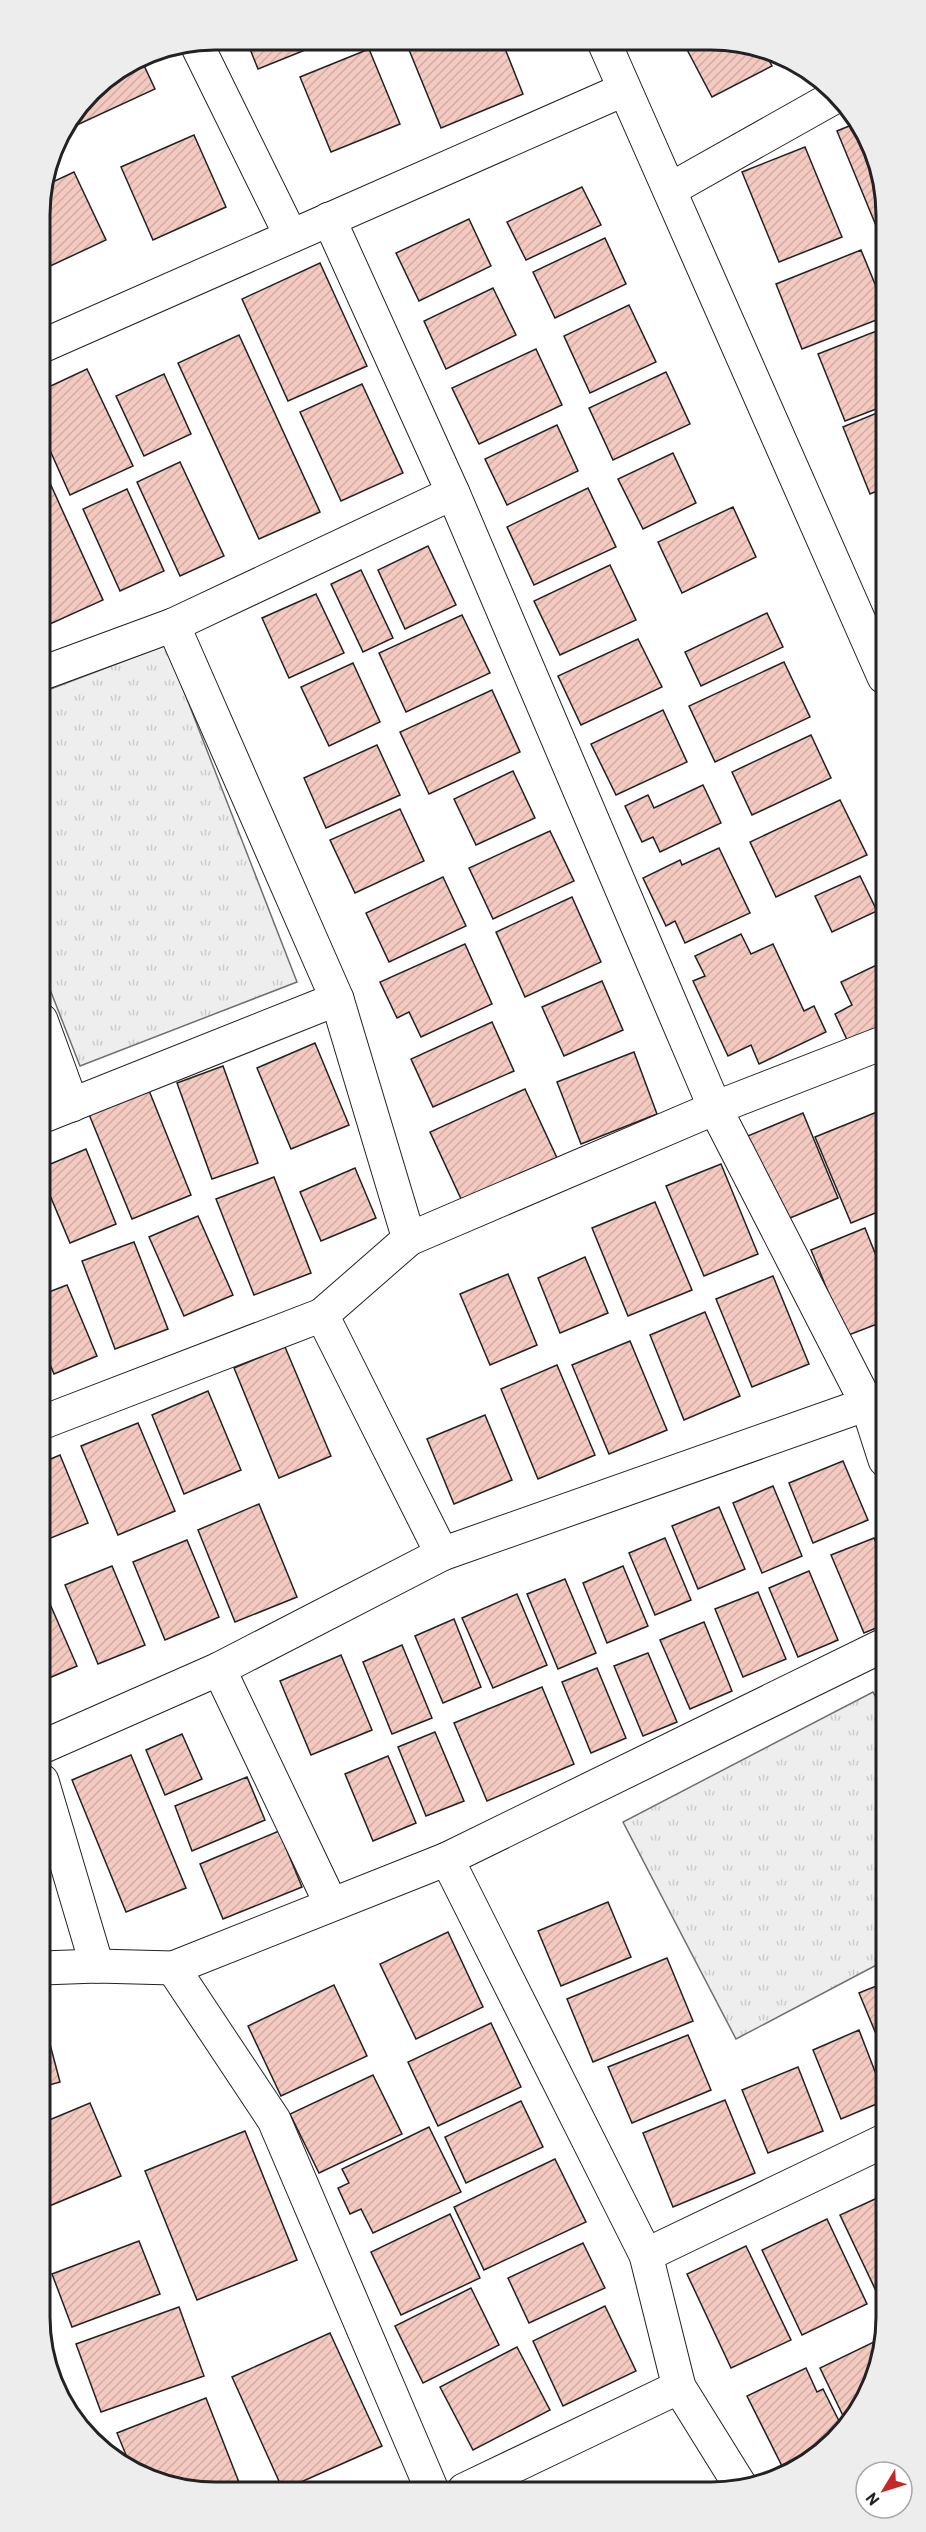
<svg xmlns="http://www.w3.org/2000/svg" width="926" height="2532" viewBox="0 0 926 2532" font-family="Barlow,sans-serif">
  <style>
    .grass { fill: url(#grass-tufts); stroke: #6f6f6f; stroke-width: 1.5 }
    .building { fill: url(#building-hatch); stroke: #222; stroke-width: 1.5 }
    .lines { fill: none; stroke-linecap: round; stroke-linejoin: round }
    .minor-casing { stroke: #222; stroke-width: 35 }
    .minor { stroke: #fff; stroke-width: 33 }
    .rim { fill: none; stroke: #222; stroke-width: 3 }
  </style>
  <defs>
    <pattern id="grass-tufts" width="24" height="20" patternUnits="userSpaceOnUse" patternTransform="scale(1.5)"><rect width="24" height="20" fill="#eee"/><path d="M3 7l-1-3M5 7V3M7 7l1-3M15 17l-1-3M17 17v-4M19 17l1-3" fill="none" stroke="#ccc"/></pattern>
    <pattern id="building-hatch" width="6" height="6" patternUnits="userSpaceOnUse" patternTransform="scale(1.5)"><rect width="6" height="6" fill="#f3c9c0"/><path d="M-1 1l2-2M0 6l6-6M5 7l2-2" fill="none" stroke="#d0aca5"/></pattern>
  </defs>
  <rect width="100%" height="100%" fill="#fff"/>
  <g class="grass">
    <path d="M166 645 297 982 80 1066 40 964V693Z"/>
    <path d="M873 1692 886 1716V1960L736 2039 623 1822Z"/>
  </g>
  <g class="building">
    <path d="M246 39 330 40 258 69Z"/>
    <path d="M405 40 502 41 523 94 441 128Z"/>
    <path d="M683 42H746L763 49 772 66 712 97Z"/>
    <path d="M369 49 400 124 331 152 300 77Z"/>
    <path d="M140 57 155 89 77 125 73 116 99 83Z"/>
    <path d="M854 124 884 180V245L837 131Z"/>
    <path d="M194 135 226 207 153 240 121 167Z"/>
    <path d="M805 147 842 237 779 262 742 172Z"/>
    <path d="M74 172 106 240 48 267 39 248V203L44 186Z"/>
    <path d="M582 187 601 225 526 260 507 222Z"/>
    <path d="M469 219 491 266 419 301 396 253Z"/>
    <path d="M605 238 626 284 555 318 533 272Z"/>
    <path d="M861 250 884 306V317L802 349 776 284Z"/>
    <path d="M320 263 367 366 288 401 242 299Z"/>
    <path d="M493 288 516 335 446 369 424 321Z"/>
    <path d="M629 305 656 362 590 393 564 336Z"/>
    <path d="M884 328V406L845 421 818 354Z"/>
    <path d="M239 335 320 512 259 539 178 363Z"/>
    <path d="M536 349 562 405 479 444 452 388Z"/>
    <path d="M87 369 133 466 70 495 40 428V391Z"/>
    <path d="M666 372 690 424 613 460 589 408Z"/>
    <path d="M164 374 191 434 144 456 116 396Z"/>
    <path d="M362 384 403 473 341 501 300 412Z"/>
    <path d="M884 410V488L870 494 843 427Z"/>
    <path d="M557 425 578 471 507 505 485 459Z"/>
    <path d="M673 453 696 503 643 529 618 479Z"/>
    <path d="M40 461 103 600 50 624 40 601Z"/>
    <path d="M180 462 224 556 180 576 137 482Z"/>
    <path d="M588 488 616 547 534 585 507 527Z"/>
    <path d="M127 489 164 571 120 591 83 509Z"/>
    <path d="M884 505V523L878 507Z"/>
    <path d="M733 507 756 557 682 593 658 542Z"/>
    <path d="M428 546 456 605 405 629 378 570Z"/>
    <path d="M610 565 636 620 560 655 534 601Z"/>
    <path d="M361 570 393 638 363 652 331 584Z"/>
    <path d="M316 594 344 653 289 678 262 618Z"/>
    <path d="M767 613 783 647 701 686 685 652Z"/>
    <path d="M462 615 490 673 406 712 379 653Z"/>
    <path d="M638 639 662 687 581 725 558 676Z"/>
    <path d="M784 662 810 717 715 762 689 706Z"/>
    <path d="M353 663 380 722 329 746 301 687Z"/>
    <path d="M492 690 520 752 429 794 400 732Z"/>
    <path d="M663 710 687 762 616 795 591 744Z"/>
    <path d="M811 735 831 778 752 815 732 772Z"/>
    <path d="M377 745 400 795 326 828 304 778Z"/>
    <path d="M513 771 535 818 476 845 454 799Z"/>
    <path d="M703 785 721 823 660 852 653 837 642 842 625 806 648 795 654 808Z"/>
    <path d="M840 800 867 855 776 897 750 842Z"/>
    <path d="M400 809 424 861 355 893 330 840Z"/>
    <path d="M550 831 574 881 493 919 469 868Z"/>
    <path d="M719 848 750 913 685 943 675 921 666 926 643 878 680 860 682 865Z"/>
    <path d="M860 876 877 911 832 932 815 896Z"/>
    <path d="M443 877 466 926 389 962 366 913Z"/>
    <path d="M572 897 601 962 525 997 496 932Z"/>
    <path d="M741 934 751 954 773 944 804 1011 814 1006 826 1032 759 1064 751 1045 728 1056 693 981 705 976 695 956Z"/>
    <path d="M465 944 492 1004 421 1037 409 1012 397 1018 380 982Z"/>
    <path d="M885 961V1027L849 1044 835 1014 852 1005 841 982Z"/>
    <path d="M602 981 623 1030 564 1056 542 1007Z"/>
    <path d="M492 1022 514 1071 433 1107 411 1059Z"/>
    <path d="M315 1043 349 1125 291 1149 257 1068Z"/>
    <path d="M634 1052 657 1114 581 1144 557 1082Z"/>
    <path d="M223 1066 258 1163 212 1179 177 1083Z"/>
    <path d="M148 1088 191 1195 132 1219 88 1112Z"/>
    <path d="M525 1089 557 1158 462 1201 430 1132Z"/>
    <path d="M877 1112 885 1130V1209L851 1223 815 1137Z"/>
    <path d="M803 1113 838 1198 778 1223 743 1138Z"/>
    <path d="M86 1149 116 1224 70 1243 41 1174V1168Z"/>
    <path d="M721 1164 758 1254 704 1276 666 1186Z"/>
    <path d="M355 1168 376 1218 321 1241 300 1192Z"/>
    <path d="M274 1177 311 1273 254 1295 216 1199Z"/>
    <path d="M655 1202 692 1290 628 1316 592 1228Z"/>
    <path d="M198 1216 233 1295 184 1316 149 1237Z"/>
    <path d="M865 1228 885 1278V1321L846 1336 811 1250Z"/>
    <path d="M41 1235 49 1253 41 1257Z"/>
    <path d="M134 1242 168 1329 115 1349 82 1261Z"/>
    <path d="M585 1257 608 1313 560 1333 538 1278Z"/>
    <path d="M508 1274 537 1345 490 1365 460 1294Z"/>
    <path d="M773 1276 809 1364 752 1387 716 1299Z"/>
    <path d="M67 1285 97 1356 54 1374 41 1343V1295Z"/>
    <path d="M705 1312 740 1396 684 1420 650 1335Z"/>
    <path d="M630 1341 667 1430 609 1454 572 1365Z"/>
    <path d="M285 1347 331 1456 279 1478 234 1368Z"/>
    <path d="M557 1365 595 1455 538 1479 501 1389Z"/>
    <path d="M208 1391 241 1470 184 1494 152 1415Z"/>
    <path d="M485 1415 512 1480 454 1504 427 1439Z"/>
    <path d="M138 1423 175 1511 118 1535 81 1446Z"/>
    <path d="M60 1455 88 1523 41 1542V1463Z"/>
    <path d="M843 1461 868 1520 813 1543 789 1483Z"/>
    <path d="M773 1486 802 1556 762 1573 733 1503Z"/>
    <path d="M259 1504 297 1597 235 1622 198 1530Z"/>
    <path d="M719 1507 745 1569 698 1589 672 1526Z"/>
    <path d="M665 1538 691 1600 655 1615 629 1553Z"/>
    <path d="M874 1538 886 1565V1624L864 1633 831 1555Z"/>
    <path d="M187 1540 219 1617 165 1640 133 1562Z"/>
    <path d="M112 1566 145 1645 98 1664 65 1585Z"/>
    <path d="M623 1566 648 1626 607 1643 583 1583Z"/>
    <path d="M809 1571 838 1640 798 1657 769 1588Z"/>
    <path d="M565 1579 596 1653 558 1669 527 1594Z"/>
    <path d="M758 1592 786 1659 743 1677 715 1609Z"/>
    <path d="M517 1594 547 1665 493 1688 462 1618Z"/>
    <path d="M50 1604 77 1666 42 1681 41 1607Z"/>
    <path d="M454 1619 481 1687 443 1703 415 1636Z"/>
    <path d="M704 1622 732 1691 690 1709 660 1640Z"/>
    <path d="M402 1645 432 1718 392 1734 363 1662Z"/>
    <path d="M648 1653 677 1722 643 1736 614 1666Z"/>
    <path d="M341 1655 372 1730 311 1755 280 1681Z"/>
    <path d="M597 1668 626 1738 591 1753 562 1682Z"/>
    <path d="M542 1687 574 1764 487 1801 454 1723Z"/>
    <path d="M435 1732 464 1801 426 1816 398 1747Z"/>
    <path d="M182 1734 202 1779 165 1795 146 1750Z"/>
    <path d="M131 1755 186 1888 126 1912 72 1780Z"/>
    <path d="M388 1756 416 1823 373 1841 345 1774Z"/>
    <path d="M247 1777 265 1820 192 1851 175 1806Z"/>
    <path d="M279 1831 302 1887 223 1919 200 1864Z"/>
    <path d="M608 1902 631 1957 561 1986 538 1931Z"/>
    <path d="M448 1932 483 2007 416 2039 380 1964Z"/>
    <path d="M667 1958 693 2021 593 2062 567 1999Z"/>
    <path d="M886 1982V2058L859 1993Z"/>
    <path d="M334 1985 367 2056 281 2096 248 2026Z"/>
    <path d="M42 2014 60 2082 42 2087Z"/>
    <path d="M491 2023 521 2087 438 2126 408 2062Z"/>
    <path d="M859 2030 886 2100 841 2119 813 2050Z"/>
    <path d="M688 2035 711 2090 632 2123 608 2067Z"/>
    <path d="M798 2067 823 2131 768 2153 742 2090Z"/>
    <path d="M373 2075 402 2134 319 2173 290 2114Z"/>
    <path d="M725 2100 755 2173 673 2207 643 2133Z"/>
    <path d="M521 2101 543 2147 466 2183 445 2137Z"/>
    <path d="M90 2103 121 2176 42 2209V2123Z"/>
    <path d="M429 2127 461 2192 373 2233 361 2209 350 2214 338 2188 349 2183 342 2169Z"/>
    <path d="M245 2131 297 2260 197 2300 145 2171Z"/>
    <path d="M555 2159 586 2222 484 2270 454 2207Z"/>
    <path d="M886 2194 887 2289 877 2293 840 2215Z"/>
    <path d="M450 2214 480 2278 401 2315 371 2252Z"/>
    <path d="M827 2219 867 2304 802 2335 762 2250Z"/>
    <path d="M139 2241 160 2294 72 2327 52 2274Z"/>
    <path d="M583 2243 605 2288 529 2323 508 2278Z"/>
    <path d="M746 2246 791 2340 731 2368 687 2274Z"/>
    <path d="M471 2288 499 2345 423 2383 395 2326Z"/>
    <path d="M605 2306 636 2371 563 2406 533 2341Z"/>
    <path d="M179 2307 204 2376 101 2412 76 2344Z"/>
    <path d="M330 2333 382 2446 283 2490 232 2377Z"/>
    <path d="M884 2337 874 2384 848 2426 820 2368Z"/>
    <path d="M517 2347 550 2410 473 2450 440 2387Z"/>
    <path d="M806 2368 817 2392 823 2389 844 2431 833 2436 835 2440 799 2469 786 2474 747 2396Z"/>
    <path d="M206 2398 242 2490H181L133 2472 117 2433Z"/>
  </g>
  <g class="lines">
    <g class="minor-casing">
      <g id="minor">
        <path d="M604 42 884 677"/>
        <path d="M196 43 291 236"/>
        <path d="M671 189 838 95"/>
        <path d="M329 219 453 493 715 1108 885 1042"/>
        <path d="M40 347 623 90"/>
        <path d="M173 625 453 493"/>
        <path d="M40 674 173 625 337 999 409 1239 715 1108 867 1404 442 1554"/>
        <path d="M41 1020 72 1105"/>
        <path d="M41 1117 337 999"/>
        <path d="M322 1315 409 1239"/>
        <path d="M885 1397 867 1404 885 1460"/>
        <path d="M41 1423 322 1315 442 1554 219 1669 331 1904"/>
        <path d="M42 1747 219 1669"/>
        <path d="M42 1781 97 1966"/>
        <path d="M42 1968 97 1966 173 1968 447 1859"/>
        <path d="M173 1968 274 2120 432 2490"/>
        <path d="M646 2255 886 2140"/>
        <path d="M464 2490 679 2387"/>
        <path d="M743 2490 679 2387 646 2255 447 1859 886 1644"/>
      </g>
    </g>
    <use href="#minor" class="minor"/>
  </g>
  <path d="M0 0H926V2532H0ZM215 50H711A165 165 0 0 1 876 215V2317A165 165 0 0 1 711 2482H215A165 165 0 0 1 50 2317V215A165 165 0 0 1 215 50Z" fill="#ededed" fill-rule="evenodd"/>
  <path class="rim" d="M215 50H711A165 165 0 0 1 876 215V2317A165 165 0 0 1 711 2482H215A165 165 0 0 1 50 2317V215A165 165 0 0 1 215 50Z"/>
  <g transform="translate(884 2490) rotate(232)"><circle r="28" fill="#ffffff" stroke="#a7a7a7" stroke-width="1.5"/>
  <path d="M0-4.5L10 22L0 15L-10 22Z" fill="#c62828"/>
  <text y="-9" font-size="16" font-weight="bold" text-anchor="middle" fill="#222222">N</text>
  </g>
</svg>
